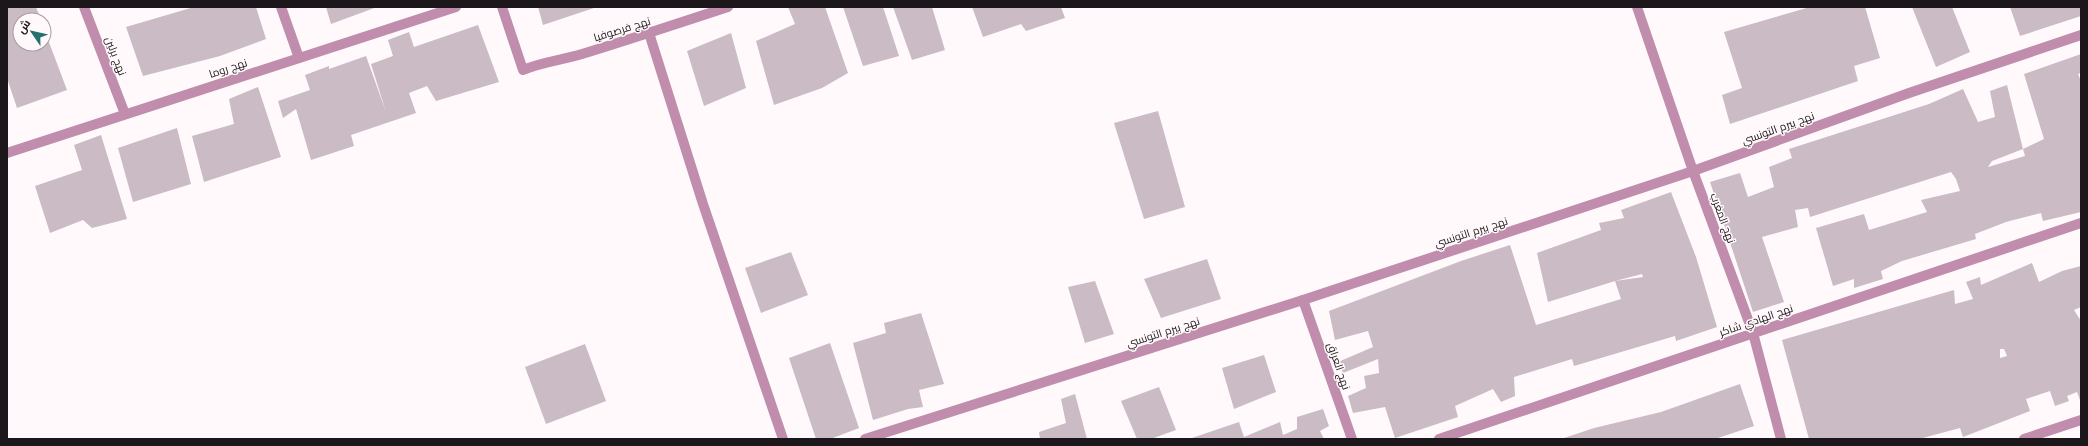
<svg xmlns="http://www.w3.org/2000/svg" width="2088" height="446" viewBox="0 0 2088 446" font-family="Helvetica,Cairo,sans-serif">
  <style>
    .building { fill: #cabbc4; fill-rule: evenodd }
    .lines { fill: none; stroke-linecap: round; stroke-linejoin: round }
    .street { stroke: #c08dad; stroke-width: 10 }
    .labels { text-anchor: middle; stroke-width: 3; stroke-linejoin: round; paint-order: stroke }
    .street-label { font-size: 11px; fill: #1c171a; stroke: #fff9fc }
  </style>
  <rect width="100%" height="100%" fill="#fff9fc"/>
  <g class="building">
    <path d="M7 7H36L41 20H20V44H44V29L67 90 17 108 7 78Z"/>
    <path d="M194 7H256L266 39 220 56 143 76 126 27Z"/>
    <path d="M326 7H377L331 24Z"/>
    <path d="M538 7H597L543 25Z"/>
    <path d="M788 7H825L848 73 822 88 774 105 756 41 795 24Z"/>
    <path d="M843 7H883L899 56 863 66Z"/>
    <path d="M893 7H932L945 50 912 60Z"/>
    <path d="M972 7H1061L1065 18 1026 31 1021 24 983 37Z"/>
    <path d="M1810 7H1865L1880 58 1854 66 1858 81 1730 124 1722 95 1742 88 1724 32Z"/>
    <path d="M1912 7H1952L1970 52 1936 67Z"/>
    <path d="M2010 7H2081V16L2020 36Z"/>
    <path d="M478 25 499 82 436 101 427 86 409 93 416 113 351 135 354 146 311 160 296 109 283 118 278 101 310 90 305 75 329 66V69L366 56 386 112 371 64 393 56 388 40 409 32 414 47Z"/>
    <path d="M731 33 746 88 704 106 687 51Z"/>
    <path d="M2081 54V73L2078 74 2081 81V212L2043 221 2041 213 2006 222 1975 234 1976 239 1902 261 1881 271 1883 279 1854 288V279L1833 286 1816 228 1864 214 1869 230 1927 212 1921 200 1960 191 1956 179 1951 172 1810 217 1808 208 1795 210 1798 227 1762 237 1784 302 1753 312 1710 182 1740 173 1748 197 1774 187 1769 167 1792 158 1789 149 1929 104 1963 89 1978 122 1995 117 1990 91 2007 85 2023 149 2044 139 2024 74ZM2023 149 2025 156 1988 167 1992 161Z"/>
    <path d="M258 87 281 157 204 182 192 136 234 124 229 99Z"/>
    <path d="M1158 111 1185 207 1144 219 1114 123Z"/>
    <path d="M177 128 191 184 133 202 118 148Z"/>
    <path d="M101 135 127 219 92 228 83 220 50 233 35 186 82 170 74 145Z"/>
    <path d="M1671 192 1696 257 1717 327 1676 341 1675 336 1574 366 1572 359 1514 377 1515 396 1501 402 1493 389 1455 406 1458 417 1395 438 1385 407 1353 413 1348 396 1366 388 1364 376 1379 373 1378 359 1343 373 1338 362 1373 347 1368 331 1335 340 1329 311 1461 261 1510 245 1536 325 1621 299 1615 281 1548 302 1537 253 1601 230 1599 223 1624 218 1621 210ZM1642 274 1643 277 1615 281Z"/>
    <path d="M791 252 808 295 761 313 745 268Z"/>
    <path d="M1207 259 1221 299 1161 318 1144 279Z"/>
    <path d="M2032 263 2039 282 2062 271 2081 266V307L2074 310 2081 321V403L2077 392 2067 396 2069 401 2055 406 2050 391 2026 399 2030 411 1963 437 1960 428 1919 439H1809L1782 340 1954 290 1955 304 1973 299 1966 282 1980 277 1981 285ZM2000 349H2004L2007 356 2000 358Z"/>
    <path d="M1095 281 1114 334 1085 343 1068 287Z"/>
    <path d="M921 313 944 384 919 390 923 407 908 409 873 420 853 343 886 333 884 323Z"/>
    <path d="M830 343 859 428 830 439H816L789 358Z"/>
    <path d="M585 344 606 401 546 424 525 367Z"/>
    <path d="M1264 355 1276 392 1234 409 1222 368Z"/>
    <path d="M1740 384 1754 426 1715 439H1561L1594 428 1661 412Z"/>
    <path d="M1159 387 1176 430 1151 439H1137L1121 401Z"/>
    <path d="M1075 394 1087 439H1040L1039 432 1066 423 1061 399Z"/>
    <path d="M1323 409 1329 426 1320 431 1324 439H1189L1239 422 1244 437 1280 422 1283 435 1297 429V417Z"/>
  </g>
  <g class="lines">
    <g class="street">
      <path d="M84 7 125 114"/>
      <path d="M281 7 299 58"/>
      <path d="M502 7 523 70C541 62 562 60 582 54 631 39 679 23 728 7"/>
      <path d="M1637 7 1693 171 1753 333 1781 439"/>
      <path d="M649 33 703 204 783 439"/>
      <path d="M7 153 456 7"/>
      <path d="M1303 300 1352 439"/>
      <path d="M865 439 1303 300 1693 171 1909 93 2081 35"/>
      <path d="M1439 439 2081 223"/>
      <path d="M2024 439 2081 420"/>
    </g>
  </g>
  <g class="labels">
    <g class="street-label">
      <text transform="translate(622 29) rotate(-17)" y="4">نهج فرصوفيا</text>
      <text transform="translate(116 56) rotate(69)" y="4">نهج برلين</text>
      <text transform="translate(228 68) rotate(-18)" y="4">نهج روما</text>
      <text transform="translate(1778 128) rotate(-20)" y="4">نهج بيرم التونسي</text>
      <text transform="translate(1723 218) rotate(70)" y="4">نهج المغرب</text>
      <text transform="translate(1471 232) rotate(-18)" y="4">نهج بيرم التونسي</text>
      <text transform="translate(1756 320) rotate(-19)" y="4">نهج الهادي شاكر</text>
      <text transform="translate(1163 332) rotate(-18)" y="4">نهج بيرم التونسي</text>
      <text transform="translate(1339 366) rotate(71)" y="4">نهج العراق</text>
    </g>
  </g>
  <rect width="2088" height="446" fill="none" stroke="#1c171a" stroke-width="16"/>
  <g transform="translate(32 32) rotate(304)"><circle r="19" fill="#fff9fc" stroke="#a49fa2"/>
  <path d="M0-3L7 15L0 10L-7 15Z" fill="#26716e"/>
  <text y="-6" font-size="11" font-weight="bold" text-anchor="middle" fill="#1c171a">ش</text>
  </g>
</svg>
